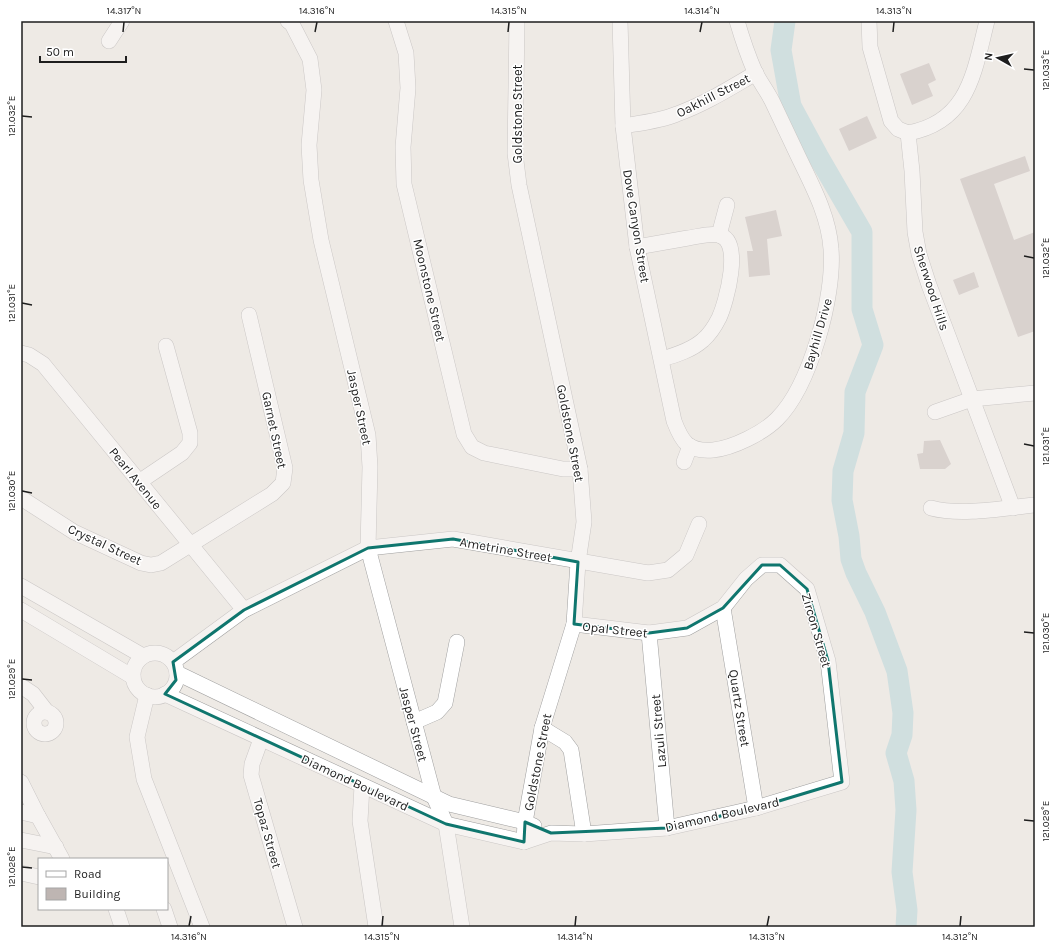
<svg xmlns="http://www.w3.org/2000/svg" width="1056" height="948" viewBox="0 0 1056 948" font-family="Karla,sans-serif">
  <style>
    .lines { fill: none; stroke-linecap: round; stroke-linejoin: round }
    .river { stroke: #aad3d8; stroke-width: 21 }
    .building { fill: #beb5b2 }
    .minor-casing { stroke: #9f9f9f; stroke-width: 16 }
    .minor { stroke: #fff; stroke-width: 15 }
    .marked { fill: none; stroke: #0f766e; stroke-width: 3; stroke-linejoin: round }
    .ticks { fill: none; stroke: #1e1e1e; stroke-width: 1.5 }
    .labels { text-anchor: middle; stroke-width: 3; stroke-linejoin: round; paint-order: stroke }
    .street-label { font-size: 13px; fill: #1e1e1e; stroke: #fff }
    .neatline { fill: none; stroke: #1e1e1e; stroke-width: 1.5 }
    .ticks-label { font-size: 10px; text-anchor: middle; fill: #1e1e1e }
  </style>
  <rect width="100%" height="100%" fill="#eeeae5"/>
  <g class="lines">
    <path class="river" d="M785 21 781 50 791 106 818 156 862 232V309L873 345 855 392 854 433 843 471 842 500 849 536 851 559 856 573 875 612 897 671 903 713 902 735 896 753 904 781 906 810 902 872 907 910 906 927"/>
  </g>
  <g class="building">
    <path d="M929 63 936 80 928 84 933 96 912 105 900 74Z"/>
    <path d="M867 116 877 138 849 151 839 129Z"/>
    <path d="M1025 156 1030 171 994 184 1014 240 1035 232V331L1018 337 960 179Z"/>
    <path d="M776 210 782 236 767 239 770 275 749 277 747 251H753L745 217Z"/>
    <path d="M974 272 979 287 959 295 953 280Z"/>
    <path d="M940 440 951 464 945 469H920L917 454 923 453 924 441Z"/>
  </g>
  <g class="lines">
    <g class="minor-casing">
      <g id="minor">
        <path d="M288 21 292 24 310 59 314 90 309 145 311 180 321 240 368 435 370 467 368 548 434 797 446 824 462 927"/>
        <path d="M396 21 406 53 408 88 403 147 404 184 464 434 472 447 484 453 563 469H580"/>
        <path d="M517 21 515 153 519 185 580 469 584 522 578 562 574 624 542 728 525 822 524 842"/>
        <path d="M620 21 623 126 637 247 674 421C682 442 688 452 713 450 733 448 763 433 777 419 810 386 835 296 831 249 829 217 813 187 799 158 790 139 781 120 772 101 767 91 760 82 755 72 748 56 742 38 737 21"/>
        <path d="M869 21 870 47 891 121 898 129 908 133"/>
        <path d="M109 41 122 21"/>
        <path d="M623 126C641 123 660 121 677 114 705 104 730 88 756 73"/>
        <path d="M908 133 912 171 915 232 919 254 929 285 1013 508"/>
        <path d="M908 133C969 122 974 72 987 21"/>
        <path d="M719 235 727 205"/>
        <path d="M637 247C654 244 671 241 688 238 697 237 709 233 718 235 744 239 726 303 719 318 715 326 710 334 703 340 692 350 676 355 662 359"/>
        <path d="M21 353 29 355 43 364 244 610"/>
        <path d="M935 412 972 399 1035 393"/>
        <path d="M684 462 690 446"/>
        <path d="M139 482 182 453 190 443V433L166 346"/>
        <path d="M21 498 74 532 141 563 151 565 161 563 272 494 283 483 285 468 249 315"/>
        <path d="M931 508C961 516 1004 508 1035 505"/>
        <path d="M21 586 143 656"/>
        <path d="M723 608 756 808"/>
        <path d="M21 610 133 677"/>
        <path d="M649 633 667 828"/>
        <circle cx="155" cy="675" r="22"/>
        <path d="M173 662 244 610 368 548 453 539 648 573 668 570 686 555 699 524"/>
        <path d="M177 673 449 804 525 822 534 826"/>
        <path d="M21 686 33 694 47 712"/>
        <path d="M165 694 446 824 524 842 551 833 584 834 667 828 756 808 842 782 828 661 807 589 780 565H762L746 579 723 608 687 628 649 633 574 624"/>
        <path d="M147 695 137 737 144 779 202 927"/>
        <circle cx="45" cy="723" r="11"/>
        <path d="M414 722 437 712 445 703 457 642"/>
        <path d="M542 728 565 742 571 750 584 834"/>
        <path d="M261 739 252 764 251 775 295 927"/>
        <path d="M21 782 38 816 62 859"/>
        <path d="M362 786 360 821 376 927"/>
        <path d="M21 812 38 816"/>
        <path d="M21 840 56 847"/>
        <path d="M21 873 39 877"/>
        <path d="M116 909 122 927"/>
        <path d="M164 909 170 927"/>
      </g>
    </g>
    <use href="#minor" class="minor"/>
  </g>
  <path d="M0 0H1056V948H0ZM453 539 578 562 574 624 649 633 687 628 723 608 762 565H780L807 589 828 661 842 782 756 808 667 828 551 833 525 822 524 842 446 824 165 694 176 680 173 662 244 610 368 548Z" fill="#eeeae5" fill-opacity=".55" fill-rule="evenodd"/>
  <path class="marked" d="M453 539 578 562 574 624 649 633 687 628 723 608 762 565H780L807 589 828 661 842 782 756 808 667 828 551 833 525 822 524 842 446 824 165 694 176 680 173 662 244 610 368 548Z"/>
  <path class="ticks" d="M123 32 124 22M315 32 317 22M508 32 509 22M700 32 702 22M893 32 894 22M1024 69 1034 70M22 116 32 117M1024 256 1034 258M22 303 32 305M1024 444 1034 446M22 491 32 493M1024 632 1034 633M22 679 32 680M1024 820 1034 821M22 867 32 868M189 926 191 916M382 926 383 916M575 926 576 916M767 926 769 916M960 926 961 916"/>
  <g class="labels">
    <g class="street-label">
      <text transform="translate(713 95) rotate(-27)" y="5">Oakhill Street</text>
      <text transform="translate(517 114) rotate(-90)" y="5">Goldstone Street</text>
      <text transform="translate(637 226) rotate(81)" y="5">Dove Canyon Street</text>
      <text transform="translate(932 288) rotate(72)" y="5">Sherwood Hills</text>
      <text transform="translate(430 290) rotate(77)" y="5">Moonstone Street</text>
      <text transform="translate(817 334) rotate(-74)" y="5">Bayhill Drive</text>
      <text transform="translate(360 407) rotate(78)" y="5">Jasper Street</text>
      <text transform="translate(275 430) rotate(78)" y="5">Garnet Street</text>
      <text transform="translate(571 433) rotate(79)" y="5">Goldstone Street</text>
      <text transform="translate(136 478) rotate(51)" y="5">Pearl Avenue</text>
      <text transform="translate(105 544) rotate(25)" y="5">Crystal Street</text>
      <text transform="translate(506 549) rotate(10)" y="5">Ametrine Street</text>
      <text transform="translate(615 629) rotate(6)" y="5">Opal Street</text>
      <text transform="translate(817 630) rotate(74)" y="5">Zircon Street</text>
      <text transform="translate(740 708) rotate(81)" y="5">Quartz Street</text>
      <text transform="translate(414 724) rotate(75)" y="5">Jasper Street</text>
      <text transform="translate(658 731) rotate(-95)" y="5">Lazuli Street</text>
      <text transform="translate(537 762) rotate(-79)" y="5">Goldstone Street</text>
      <text transform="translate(355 782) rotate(25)" y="5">Diamond Boulevard</text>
      <text transform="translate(722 814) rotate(-13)" y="5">Diamond Boulevard</text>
      <text transform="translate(268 833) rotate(74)" y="5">Topaz Street</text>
    </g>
  </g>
  <rect width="1056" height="948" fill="none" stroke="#ffffff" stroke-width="44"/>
  <rect x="38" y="858" width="130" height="52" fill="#ffffff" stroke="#a5a5a5"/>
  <rect x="46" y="871" width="20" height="6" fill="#ffffff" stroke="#a5a5a5"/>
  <text x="74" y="878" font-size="12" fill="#1e1e1e">Road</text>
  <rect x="46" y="888" width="20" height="12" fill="#beb5b2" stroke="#a5a5a5"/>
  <text x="74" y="898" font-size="12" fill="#1e1e1e">Building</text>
  <g transform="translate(998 58) rotate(278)" stroke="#ffffff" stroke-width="3" paint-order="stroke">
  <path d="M0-3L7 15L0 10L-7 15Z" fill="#1e1e1e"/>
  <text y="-6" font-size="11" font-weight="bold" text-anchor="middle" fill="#1e1e1e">N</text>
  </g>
  <path d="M40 56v6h86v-6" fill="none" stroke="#1e1e1e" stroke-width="2"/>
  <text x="46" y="56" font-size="12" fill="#1e1e1e" stroke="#ffffff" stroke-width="3" paint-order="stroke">50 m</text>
  <rect x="22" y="22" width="1012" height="904" class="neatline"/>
  <g class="ticks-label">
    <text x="124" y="14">14.317°N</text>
    <text x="317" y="14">14.316°N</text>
    <text x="509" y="14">14.315°N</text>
    <text x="702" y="14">14.314°N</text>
    <text x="894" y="14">14.313°N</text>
    <text transform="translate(1045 70) rotate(-90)" y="4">121.033°E</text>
    <text transform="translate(11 116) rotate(-90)" y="4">121.032°E</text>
    <text transform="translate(1045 258) rotate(-90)" y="4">121.032°E</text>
    <text transform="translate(11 303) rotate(-90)" y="4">121.031°E</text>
    <text transform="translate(1045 446) rotate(-90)" y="4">121.031°E</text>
    <text transform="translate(11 491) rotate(-90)" y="4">121.030°E</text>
    <text transform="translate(1045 633) rotate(-90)" y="4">121.030°E</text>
    <text transform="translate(11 679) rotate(-90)" y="4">121.029°E</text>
    <text transform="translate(1045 821) rotate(-90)" y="4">121.029°E</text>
    <text transform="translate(11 867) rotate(-90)" y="4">121.028°E</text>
    <text x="189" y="940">14.316°N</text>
    <text x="382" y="940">14.315°N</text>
    <text x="575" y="940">14.314°N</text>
    <text x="767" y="940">14.313°N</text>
    <text x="960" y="940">14.312°N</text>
  </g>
</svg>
